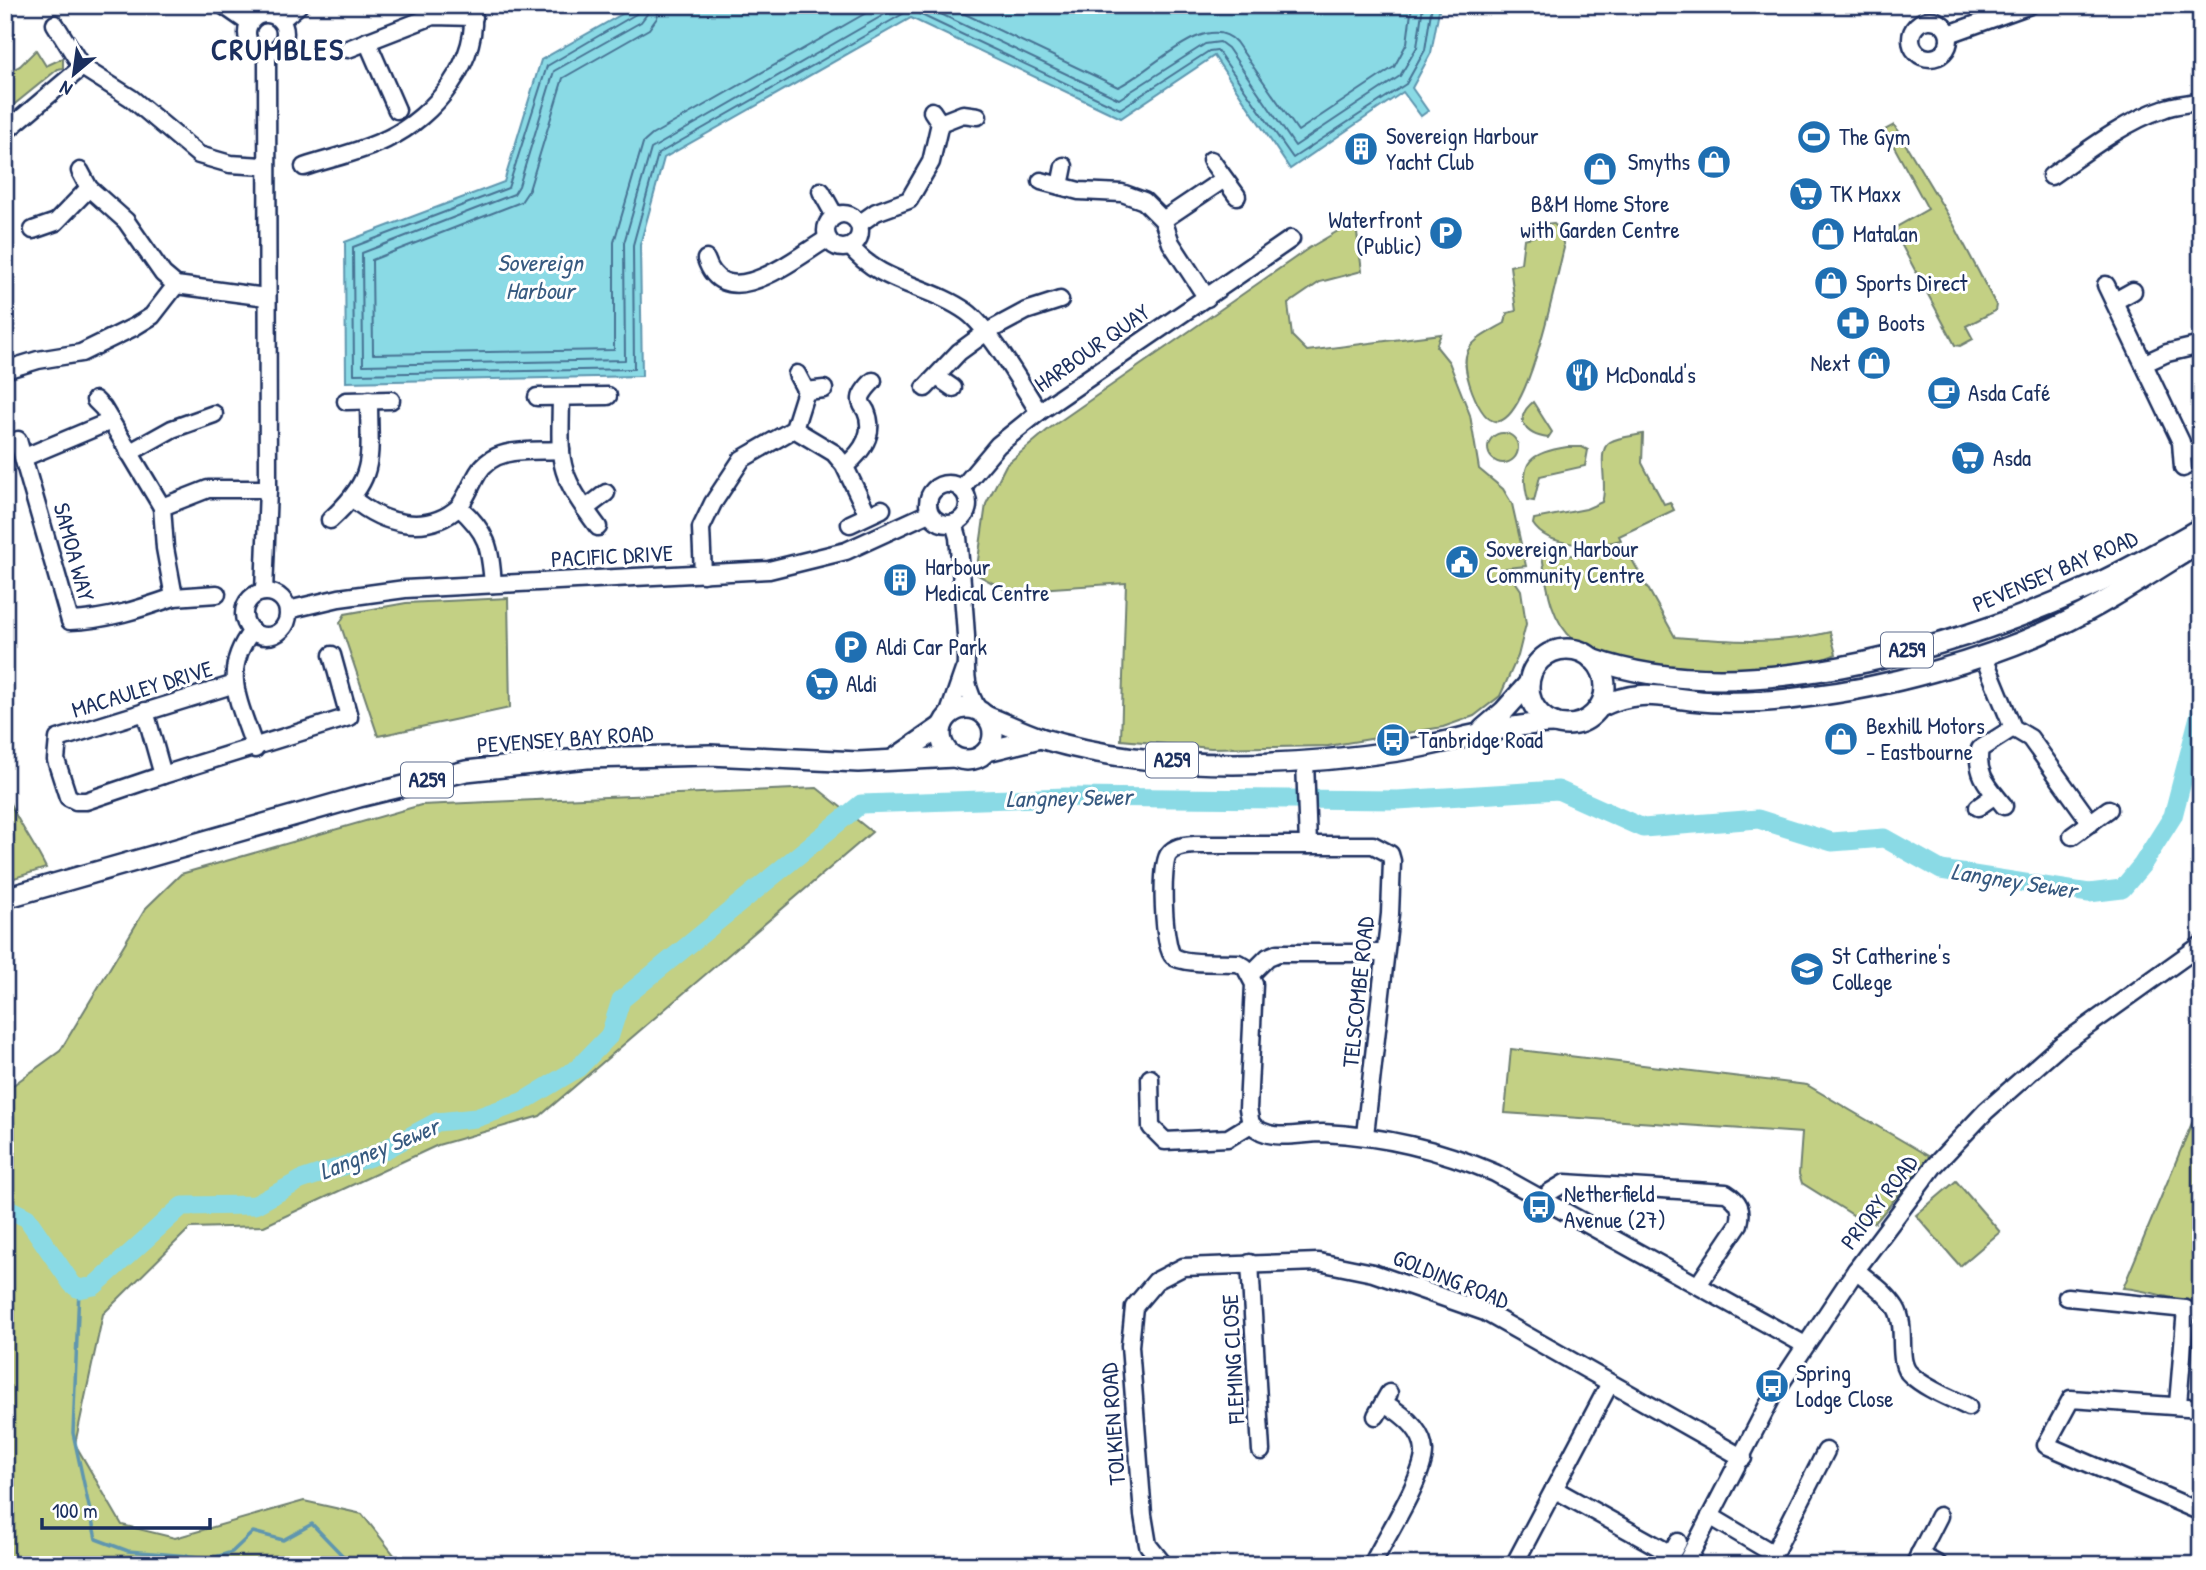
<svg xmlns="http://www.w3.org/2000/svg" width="2206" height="1570" viewBox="0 0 2206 1570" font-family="'Patrick Hand',sans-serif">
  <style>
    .green { fill: #c3d084; stroke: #6f8071; stroke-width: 2 }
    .water { fill: #8adae5; stroke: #5e96af; stroke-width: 2 }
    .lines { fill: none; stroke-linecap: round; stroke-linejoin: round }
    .shore { stroke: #477394; stroke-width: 2 }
    .stream { stroke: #5e96af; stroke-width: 3.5 }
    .river { stroke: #8adae5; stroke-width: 19 }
    .minor-casing { stroke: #1b2f5e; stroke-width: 21 }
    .major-casing { stroke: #1b2f5e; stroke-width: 24 }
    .minor { stroke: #fff; stroke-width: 16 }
    .major { stroke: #fff; stroke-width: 19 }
    .labels { text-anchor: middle; stroke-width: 6; stroke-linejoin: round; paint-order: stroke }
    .shield { fill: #fff; stroke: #5f6d8e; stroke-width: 2 }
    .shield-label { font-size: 21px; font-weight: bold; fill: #1b2f5e }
    .poi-label { font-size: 23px; fill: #1b2f5e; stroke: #fff; text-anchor: start }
    .street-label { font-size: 23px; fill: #1b2f5e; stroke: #fff }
    .water-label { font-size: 24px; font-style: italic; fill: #375a80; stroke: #fff }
    .district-label { font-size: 30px; font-weight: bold; letter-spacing: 2px; fill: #1b2f5e; stroke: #fff }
  </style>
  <rect width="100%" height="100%" fill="#fff"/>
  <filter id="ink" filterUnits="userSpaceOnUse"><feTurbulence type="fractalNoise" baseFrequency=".0143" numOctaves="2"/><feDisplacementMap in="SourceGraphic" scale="14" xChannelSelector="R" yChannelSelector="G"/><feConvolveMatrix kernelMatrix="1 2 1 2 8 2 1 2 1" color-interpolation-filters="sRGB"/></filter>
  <g filter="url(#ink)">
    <g class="green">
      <path d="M36 50 46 66 63 58V68L58 69 5 112V74L20 66Z"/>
      <path d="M1894 125 1954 225 1996 305 1995 311 1966 326 1973 339 1960 346 1955 345 1893 229 1928 209 1885 130Z"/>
      <path d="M1553 223 1560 230 1564 248C1556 276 1515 502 1472 391 1456 347 1470 343 1505 323L1507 313 1516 311 1510 266 1521 263 1524 239 1536 236V225Z"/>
      <path d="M1350 224 1356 226 1362 271 1320 282 1288 304 1292 336 1307 351 1441 334 1436 346 1449 362 1470 415 1479 469 1503 489 1512 504 1526 566 1506 568 1521 590 1526 624 1518 656 1500 696 1474 716 1443 727 1328 746 1211 748 1121 740 1126 583 1007 591 976 574 986 504 1006 465 1050 428 1309 248Z"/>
      <path d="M1533 402 1552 432 1548 438C1525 435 1513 419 1533 402Z"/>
      <circle cx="1503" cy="448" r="15"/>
      <path d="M1643 434 1642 463 1664 504 1670 502 1674 510 1619 536 1621 540C1595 547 1548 548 1533 524L1534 519 1586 509 1602 502C1609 484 1595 451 1610 442 1618 437 1633 436 1643 434Z"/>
      <path d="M1567 447H1582L1588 450 1585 466 1540 476 1534 501 1528 500C1518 461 1531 453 1567 447Z"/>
      <path d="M1543 546 1569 555 1630 556 1675 637C1727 641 1779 645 1830 632L1836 654C1787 679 1618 677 1575 641 1548 619 1546 579 1541 548Z"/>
      <path d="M508 598 510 708 378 736 340 623 345 614 406 603Z"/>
      <path d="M817 788 872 832 540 1116 438 1145 264 1226 190 1228 103 1314 75 1444 122 1525 175 1538 304 1501 362 1514 402 1565H5V1091L60 1051 146 908 181 874 421 805Z"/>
      <path d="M5 792C15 819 33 841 46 868L5 881Z"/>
      <path d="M1511 1049 1807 1085 1930 1157 1875 1223 1861 1220 1802 1183 1799 1174 1802 1133 1505 1113Z"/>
      <path d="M2192 1123 2201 1129V1303C2174 1301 2151 1290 2123 1288Z"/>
      <path d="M1956 1181 2000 1232 1960 1266 1916 1215Z"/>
    </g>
    <path class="water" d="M638 5H1438L1439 10 1431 53 1412 88 1428 111 1421 116 1403 92 1290 169 1214 56 1121 118 911 18 664 158 640 245 642 376 346 382 345 242 504 182 541 60Z"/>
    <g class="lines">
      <g class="shore">
        <path d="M640 5 636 14 547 66 508 188 353 247 354 374 634 369 633 245 658 154 908 11 915 12 1120 109 1209 51 1217 50 1293 158 1406 84 1425 50 1432 5"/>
        <path d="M649 5 647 14 641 22 554 71 519 186 514 194 362 253 363 365 625 360 624 243 651 149 901 5"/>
        <path d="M659 5 657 18 649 29 563 78 529 190 521 202 372 260 373 354 614 350V242L643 143 652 135 880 5"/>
        <path d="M922 5 1119 99 1205 44 1220 42 1228 48 1295 146 1400 76 1417 47 1423 5"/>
        <path d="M946 5 1118 87C1148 74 1206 9 1236 42L1298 131 1394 67 1407 43 1412 5"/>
      </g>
      <g class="stream">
        <path d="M79 1289 73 1433 96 1539 128 1551 213 1558 232 1552 253 1532 283 1540 312 1524 342 1555 359 1565"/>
        <path d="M181 1565 187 1555"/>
      </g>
      <path class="river" d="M5 1207 27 1218 72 1284 79 1289 94 1286 182 1206 255 1205 301 1180 373 1156 437 1122 476 1118 522 1102 578 1068 610 1035 621 1000 861 804 1067 797 1398 800 1558 790 1643 828 1758 819 1832 842 1884 838 1941 870 2089 893 2122 889 2142 865 2173 816 2201 709"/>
      <g class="minor-casing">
        <g id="minor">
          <path d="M223 5 249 23"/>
          <circle cx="266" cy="33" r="19"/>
          <circle cx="1930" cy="39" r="19"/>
          <path d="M281 20 299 5"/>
          <path d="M55 24 82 67 131 98 199 155 230 164 265 166"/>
          <path d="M1949 34 2030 5"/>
          <path d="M367 41 397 110"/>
          <path d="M348 49 433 16 474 17"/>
          <path d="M940 123 963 114 978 116"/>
          <path d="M5 132 82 67"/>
          <path d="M1211 160 1237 196"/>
          <path d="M304 167C331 158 361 152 387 139 434 117 481 60 472 5"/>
          <path d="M80 171 89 188 126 221 163 274 176 285 266 297"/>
          <path d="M2051 176C2084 153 2125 121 2163 109 2175 104 2189 104 2201 101"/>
          <path d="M1041 181 1079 191 1122 193 1144 201 1163 220 1171 243 1207 298"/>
          <path d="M1060 186 1064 166"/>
          <path d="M821 191 835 216"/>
          <circle cx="843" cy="231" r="17"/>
          <path d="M1163 220 1224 179"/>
          <path d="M859 224 876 212 909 200 931 162 940 123 932 111"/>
          <path d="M33 230 56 222 89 188"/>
          <path d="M851 247C879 283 931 286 967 312 990 329 1022 386 1039 412"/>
          <path d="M706 259C725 317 796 257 827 239"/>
          <path d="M2106 285 2181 442 2183 468"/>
          <path d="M2115 301 2133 291"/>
          <path d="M2145 363 2167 353 2201 345"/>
          <path d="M5 370 38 360 81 353 134 327 152 316 176 285"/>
          <path d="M937 377 953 388"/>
          <path d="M925 388 959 352 985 333 1026 311 1060 300"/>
          <path d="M806 391 824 389"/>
          <path d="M537 397 608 396"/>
          <path d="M561 397C560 466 556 470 598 527"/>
          <path d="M95 400 103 408 162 507"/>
          <path d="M346 401 391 400"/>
          <path d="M794 429 834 453 844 465 868 515"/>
          <path d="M18 440 70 621C106 620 140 609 174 597L165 548 162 507 208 489H268"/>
          <path d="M2182 451 2200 450"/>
          <path d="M129 453 172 429 214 414"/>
          <path d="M25 457 111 421"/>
          <path d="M845 466C861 453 876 434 866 411 863 406 859 402 862 395 864 391 869 385 873 381"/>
          <circle cx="948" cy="504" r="20"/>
          <path d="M961 489 998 445 1039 412 1291 239"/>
          <path d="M353 499C383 524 427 536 459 507"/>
          <path d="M585 509 606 493"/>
          <path d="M330 520C378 476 369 460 369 400"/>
          <path d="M954 523 958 537C961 570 964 603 966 636 967 667 961 682 979 711"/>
          <path d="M850 524 882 509"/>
          <path d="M703 574 701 528 713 503 742 459 794 429 806 391 797 374"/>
          <path d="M493 584C490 547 488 533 459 507 467 496 471 485 478 473 495 445 532 452 561 450"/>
          <path d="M264 592 268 489 267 52"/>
          <circle cx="266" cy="614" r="22"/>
          <path d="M174 597 217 594"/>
          <path d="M288 610 339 598 405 589 769 570 846 551 929 513"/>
          <path d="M252 631C219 672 241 705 255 749"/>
          <path d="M1983 655 2013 728 2030 738 2091 823"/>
          <path d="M145 711 163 775 86 801H76L68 797 56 760 58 739 235 684"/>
          <path d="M948 716 964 670"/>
          <path d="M1305 761 1308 845"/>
          <path d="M163 775 349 717 332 655"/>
          <path d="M2004 806C1989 787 1975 774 1980 749L2013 728"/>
          <path d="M1978 807 1995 795"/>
          <path d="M2072 836 2109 809"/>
          <path d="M1251 974 1268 957 1278 953H1385"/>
          <path d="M1150 1078 1151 1127 1165 1141 1228 1138 1251 1124"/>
          <path d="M1251 1124 1248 1109 1254 984 1245 967 1238 963C1223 962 1183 965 1173 956 1163 947 1160 864 1169 854 1175 846 1185 846 1194 845H1373L1390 854 1392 861 1390 914 1365 1135"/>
          <path d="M1251 1124C1270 1143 1299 1133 1323 1133 1385 1136 1439 1149 1495 1173L1805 1345"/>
          <path d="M1545 1201 1550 1192 1565 1183 1726 1193C1739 1201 1743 1209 1739 1224L1698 1285"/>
          <path d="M1250 1263 1261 1451"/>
          <path d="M1856 1270C1870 1282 1886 1292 1896 1308 1908 1328 1895 1362 1911 1375 1926 1389 1951 1398 1968 1407"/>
          <path d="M2067 1297 2186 1309 2178 1404"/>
          <path d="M2201 1408 2071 1399 2046 1445 2201 1512"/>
          <path d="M1376 1416 1389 1393"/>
          <path d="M1554 1489 1671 1554"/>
          <path d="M1710 1516 1774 1554"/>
          <path d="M1919 1554 1939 1565"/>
          <path d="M1164 1565 1148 1545 1143 1515 1130 1346 1134 1307 1156 1281 1183 1267 1319 1262 1373 1273 1485 1312 1743 1458"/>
          <path d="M1372 1565C1384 1540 1425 1476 1424 1451 1423 1429 1401 1413 1384 1403"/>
          <path d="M1514 1565 1609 1385"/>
          <path d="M1665 1565 1678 1542"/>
          <path d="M1685 1565 1773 1395 1856 1270 1934 1166 1986 1111 2061 1045 2201 945"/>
          <path d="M1768 1565 1826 1451"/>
          <path d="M1914 1565 1939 1516"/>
        </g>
      </g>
      <g class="major-casing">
        <g id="major">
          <circle cx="1567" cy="687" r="38"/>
          <path d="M1592 659C1738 711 1947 651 2083 590 2124 572 2162 550 2201 528"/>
          <path d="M1600 707C1646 684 1672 702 1720 702 1748 703 1777 701 1805 697 1885 688 1983 661 2056 627 2101 606 2142 579 2185 552"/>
          <circle cx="967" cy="734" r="26"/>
          <path d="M986 716C1004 723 1022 732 1040 738 1154 773 1282 768 1398 751 1452 743 1500 724 1555 723"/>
          <path d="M1483 729 1504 711 1529 683"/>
          <path d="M987 751 1040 738"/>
          <path d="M894 759 942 726"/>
          <path d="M5 898 359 797 466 771 587 758 710 755 858 762 954 757"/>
        </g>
      </g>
      <use href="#minor" class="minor"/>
      <use href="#major" class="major"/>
    </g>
  </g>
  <defs>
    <g id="stadium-disc" transform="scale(1.75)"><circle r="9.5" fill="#1f6fb2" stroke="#fff"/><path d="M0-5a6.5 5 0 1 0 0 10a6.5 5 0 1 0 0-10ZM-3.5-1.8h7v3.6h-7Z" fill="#fff"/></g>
    <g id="building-disc" transform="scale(1.75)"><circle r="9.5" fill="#1f6fb2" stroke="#fff"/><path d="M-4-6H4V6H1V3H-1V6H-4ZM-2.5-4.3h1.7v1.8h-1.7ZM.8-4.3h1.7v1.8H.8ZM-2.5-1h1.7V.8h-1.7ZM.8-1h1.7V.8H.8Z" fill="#fff"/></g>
    <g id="shop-disc" transform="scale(1.75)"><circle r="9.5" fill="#1f6fb2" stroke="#fff"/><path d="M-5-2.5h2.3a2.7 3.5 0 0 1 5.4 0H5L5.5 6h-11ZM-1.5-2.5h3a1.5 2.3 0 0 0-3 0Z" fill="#fff"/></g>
    <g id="supermarket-disc" transform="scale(1.75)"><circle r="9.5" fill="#1f6fb2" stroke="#fff"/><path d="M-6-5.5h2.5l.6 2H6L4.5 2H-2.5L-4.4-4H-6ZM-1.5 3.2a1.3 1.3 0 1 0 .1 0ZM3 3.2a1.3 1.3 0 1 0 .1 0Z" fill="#fff"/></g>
    <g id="parking-disc" transform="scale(1.75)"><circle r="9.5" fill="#1f6fb2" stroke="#fff"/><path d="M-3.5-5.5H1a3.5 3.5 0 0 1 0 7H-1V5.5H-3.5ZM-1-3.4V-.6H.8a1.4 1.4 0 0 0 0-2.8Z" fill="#fff"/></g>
    <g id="pharmacy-disc" transform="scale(1.75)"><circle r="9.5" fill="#1f6fb2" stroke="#fff"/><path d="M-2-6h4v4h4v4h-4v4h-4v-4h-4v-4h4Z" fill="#fff"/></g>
    <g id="restaurant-disc" transform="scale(1.75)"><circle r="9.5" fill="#1f6fb2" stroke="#fff"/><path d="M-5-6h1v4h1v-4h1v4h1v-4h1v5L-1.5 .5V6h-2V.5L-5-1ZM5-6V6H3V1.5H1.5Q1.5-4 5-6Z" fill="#fff"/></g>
    <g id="cafe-disc" transform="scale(1.75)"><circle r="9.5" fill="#1f6fb2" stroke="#fff"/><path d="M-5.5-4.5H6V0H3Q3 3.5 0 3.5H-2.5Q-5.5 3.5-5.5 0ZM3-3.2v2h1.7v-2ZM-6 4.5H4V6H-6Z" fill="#fff"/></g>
    <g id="civic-disc" transform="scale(1.75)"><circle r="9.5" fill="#1f6fb2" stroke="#fff"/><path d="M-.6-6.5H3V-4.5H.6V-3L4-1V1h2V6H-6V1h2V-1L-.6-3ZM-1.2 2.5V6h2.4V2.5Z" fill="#fff"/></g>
    <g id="bus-disc" transform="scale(1.75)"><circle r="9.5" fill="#1f6fb2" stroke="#fff"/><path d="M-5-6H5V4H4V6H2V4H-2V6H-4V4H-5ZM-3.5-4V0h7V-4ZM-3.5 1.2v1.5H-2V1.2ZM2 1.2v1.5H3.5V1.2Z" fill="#fff"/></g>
    <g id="school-disc" transform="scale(1.75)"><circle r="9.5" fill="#1f6fb2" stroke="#fff"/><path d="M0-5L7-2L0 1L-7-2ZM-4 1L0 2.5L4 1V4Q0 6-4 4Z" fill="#fff"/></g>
  </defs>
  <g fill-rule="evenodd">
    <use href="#stadium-disc" x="1814" y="137"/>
    <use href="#building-disc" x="1361" y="149"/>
    <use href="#shop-disc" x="1714" y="162"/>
    <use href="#shop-disc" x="1600" y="169"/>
    <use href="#supermarket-disc" x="1806" y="194"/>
    <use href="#parking-disc" x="1446" y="233"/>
    <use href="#shop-disc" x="1828" y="234"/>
    <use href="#shop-disc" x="1831" y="283"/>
    <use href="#pharmacy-disc" x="1853" y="323"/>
    <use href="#shop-disc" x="1874" y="363"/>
    <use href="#restaurant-disc" x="1582" y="375"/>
    <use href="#cafe-disc" x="1944" y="393"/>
    <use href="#supermarket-disc" x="1968" y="458"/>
    <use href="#civic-disc" x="1462" y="562"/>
    <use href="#building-disc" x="900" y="580"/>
    <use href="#parking-disc" x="851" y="647"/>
    <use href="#supermarket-disc" x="822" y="684"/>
    <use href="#shop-disc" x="1841" y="739"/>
    <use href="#bus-disc" x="1393" y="740"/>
    <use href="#school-disc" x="1807" y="969"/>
    <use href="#bus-disc" x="1539" y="1207"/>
    <use href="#bus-disc" x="1772" y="1386"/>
  </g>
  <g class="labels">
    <g class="shield">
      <rect x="1881" y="632.5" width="52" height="35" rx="5"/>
      <rect x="1146" y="742.5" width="52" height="35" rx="5"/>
      <rect x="401" y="762.5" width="52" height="35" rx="5"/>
    </g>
    <g class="shield-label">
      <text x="1907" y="657">A259</text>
      <text x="1172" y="767">A259</text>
      <text x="427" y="787">A259</text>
    </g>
    <g class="poi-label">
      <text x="1386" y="144">Sovereign Harbour<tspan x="1386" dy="26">Yacht Club</tspan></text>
      <text x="1839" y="145">The Gym</text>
      <text x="1690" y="170" text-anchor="end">Smyths</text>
      <text x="1830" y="202">TK Maxx</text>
      <text x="1600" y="212" text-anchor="middle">B&amp;M Home Store<tspan x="1600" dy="26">with Garden Centre</tspan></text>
      <text x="1422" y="228" text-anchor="end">Waterfront<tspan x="1422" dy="26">(Public)</tspan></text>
      <text x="1853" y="242">Matalan</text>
      <text x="1856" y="291">Sports Direct</text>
      <text x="1878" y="331">Boots</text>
      <text x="1850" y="371" text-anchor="end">Next</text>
      <text x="1606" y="383">McDonald's</text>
      <text x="1968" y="401">Asda Café</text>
      <text x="1993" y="466">Asda</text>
      <text x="1486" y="557">Sovereign Harbour<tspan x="1486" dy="26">Community Centre</tspan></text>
      <text x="925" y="575">Harbour<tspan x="925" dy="26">Medical Centre</tspan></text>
      <text x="876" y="655">Aldi Car Park</text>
      <text x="846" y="692">Aldi</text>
      <text x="1866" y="734">Bexhill Motors<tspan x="1866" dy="26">- Eastbourne</tspan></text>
      <text x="1418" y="748">Tanbridge Road</text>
      <text x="1832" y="964">St Catherine's<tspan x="1832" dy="26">College</tspan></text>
      <text x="1564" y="1202">Netherfield<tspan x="1564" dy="26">Avenue (27)</tspan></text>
      <text x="1796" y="1381">Spring<tspan x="1796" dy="26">Lodge Close</tspan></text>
    </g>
    <g class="street-label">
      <text transform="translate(1092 348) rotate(-35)" y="8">HARBOUR QUAY</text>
      <text transform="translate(74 552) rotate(75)" y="8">SAMOA WAY</text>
      <text transform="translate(612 556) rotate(-3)" y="8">PACIFIC DRIVE</text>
      <text transform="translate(2055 571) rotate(-23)" y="8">PEVENSEY BAY ROAD</text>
      <text transform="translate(142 689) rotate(-17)" y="8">MACAULEY DRIVE</text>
      <text transform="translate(565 739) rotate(-4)" y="8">PEVENSEY BAY ROAD</text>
      <text transform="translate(1358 992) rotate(-84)" y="8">TELSCOMBE ROAD</text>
      <text transform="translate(1879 1202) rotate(-53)" y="8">PRIORY ROAD</text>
      <text transform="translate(1451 1279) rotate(22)" y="8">GOLDING ROAD</text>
      <text transform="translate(1233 1359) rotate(-93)" y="8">FLEMING CLOSE</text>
      <text transform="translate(1113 1424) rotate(-94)" y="8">TOLKIEN ROAD</text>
    </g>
    <g class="water-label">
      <text x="540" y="271">Sovereign<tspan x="540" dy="28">Harbour</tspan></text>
      <text transform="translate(1069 798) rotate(-1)" y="8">Langney Sewer</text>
      <text transform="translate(2014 881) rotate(9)" y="8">Langney Sewer</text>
      <text transform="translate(379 1149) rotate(-22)" y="8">Langney Sewer</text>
    </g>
    <g class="district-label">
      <text x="278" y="60">CRUMBLES</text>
    </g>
  </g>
  <rect width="2206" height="1570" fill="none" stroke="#fff" stroke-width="28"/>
  <rect x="14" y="14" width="2178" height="1542" fill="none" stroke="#1b2f5e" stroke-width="2.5" filter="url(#ink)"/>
  <g transform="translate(74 74) rotate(209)" stroke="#ffffff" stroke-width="5" paint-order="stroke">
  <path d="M0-5L12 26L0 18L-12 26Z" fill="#1b2f5e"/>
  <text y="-10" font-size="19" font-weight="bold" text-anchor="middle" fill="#1b2f5e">N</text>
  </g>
  <path d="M42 1518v10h168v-10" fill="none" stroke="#1b2f5e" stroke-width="3.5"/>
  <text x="52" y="1518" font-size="21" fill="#1b2f5e" stroke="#ffffff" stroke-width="5" paint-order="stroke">100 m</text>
</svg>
